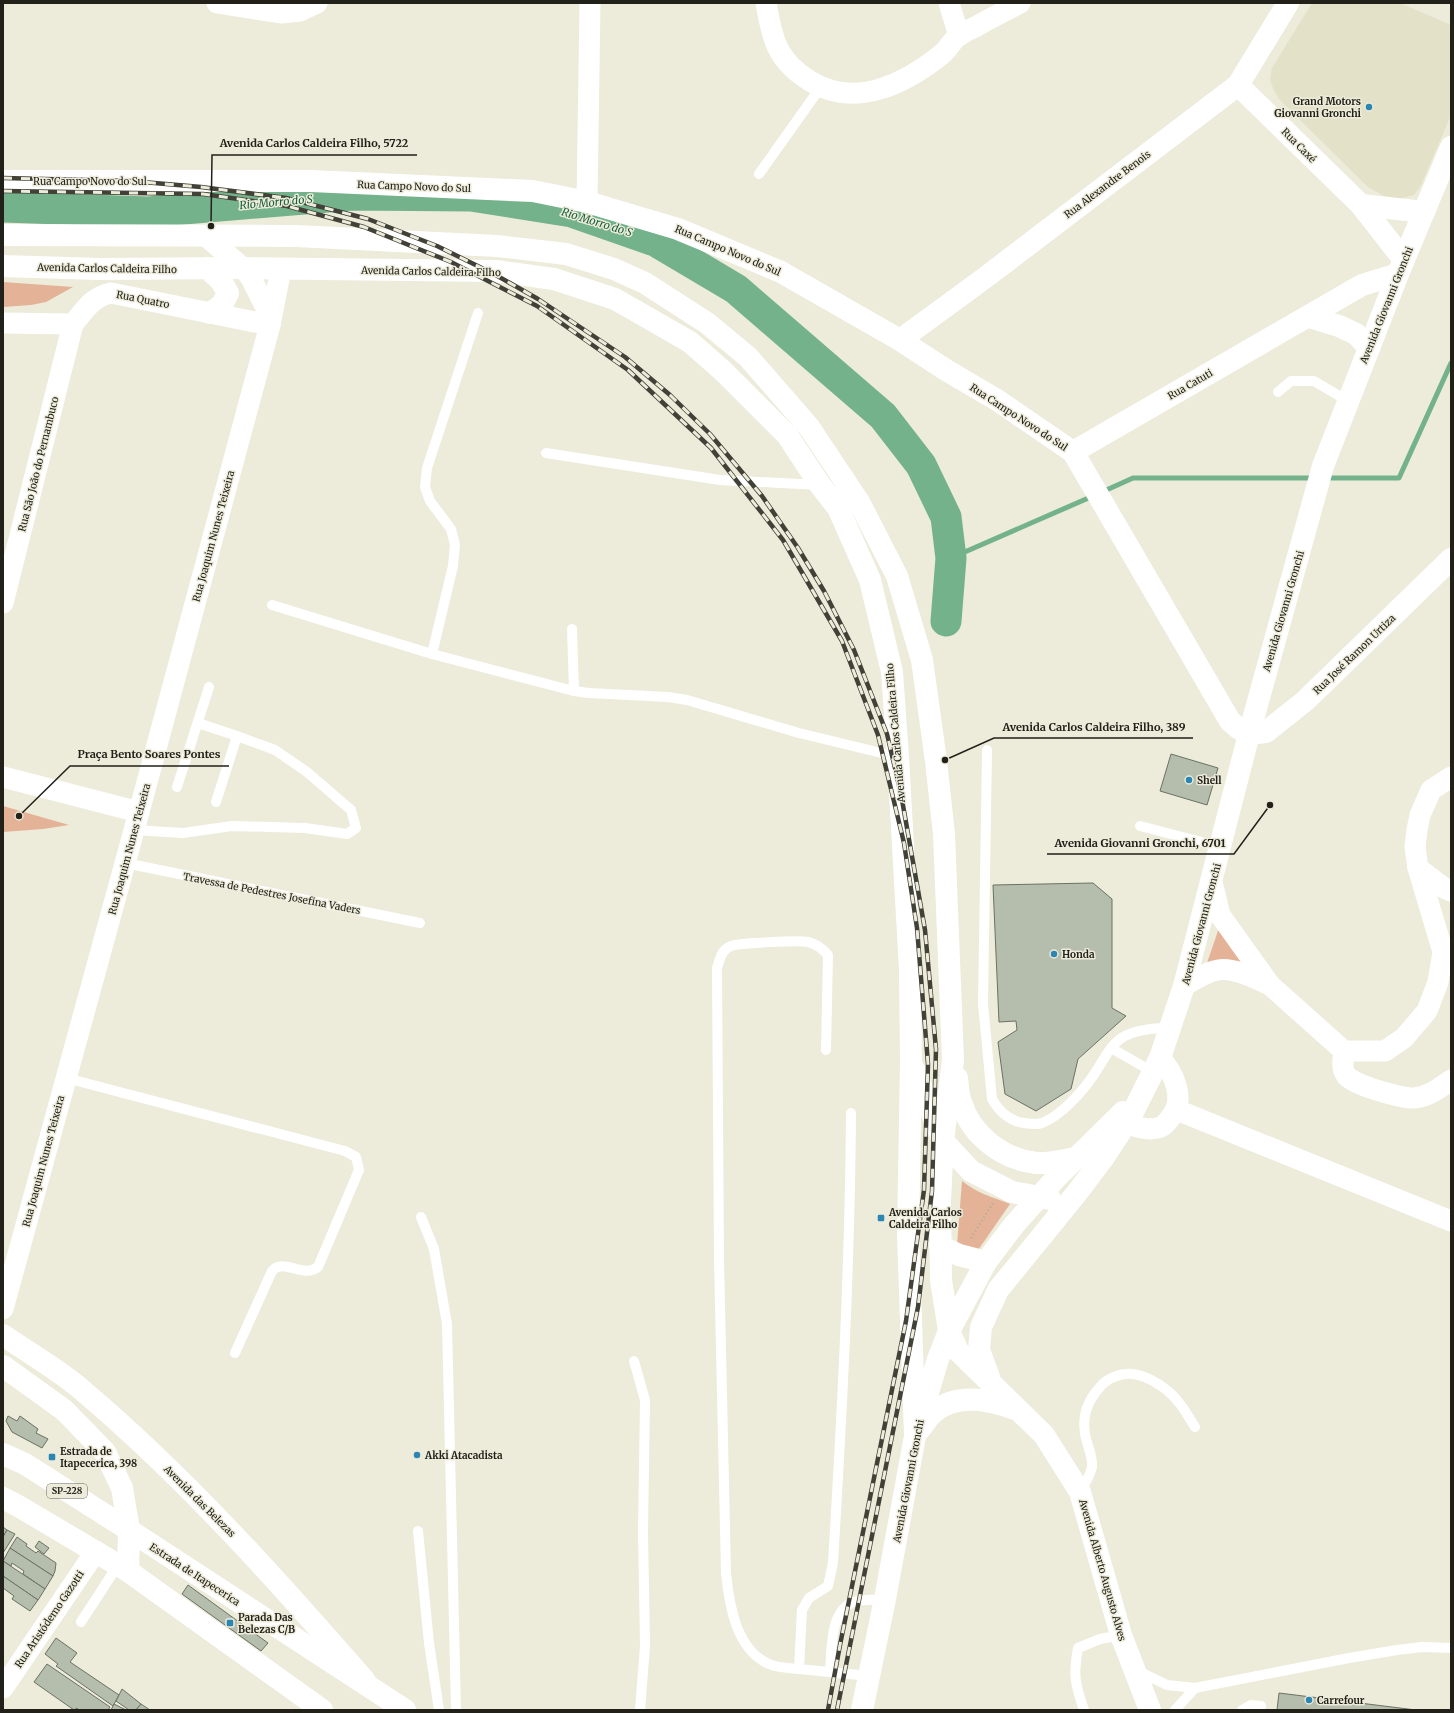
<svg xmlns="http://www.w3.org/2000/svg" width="1454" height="1713" viewBox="0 0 1454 1713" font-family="Merriweather,serif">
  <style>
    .built { fill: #e3e1c8 }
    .green { fill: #e4b297 }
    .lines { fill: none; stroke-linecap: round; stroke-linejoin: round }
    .stream { stroke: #73b28a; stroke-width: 5 }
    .river { stroke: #73b28a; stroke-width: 31 }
    .building { fill: #b5bdad; stroke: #6a7263 }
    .path { stroke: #adab9d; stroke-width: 2.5; stroke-dasharray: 1 3; stroke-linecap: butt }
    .service { stroke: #fff; stroke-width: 10 }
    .minor { stroke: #fff; stroke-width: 21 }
    .tertiary { stroke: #fff; stroke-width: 22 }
    .secondary { stroke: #fff; stroke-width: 22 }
    .primary { stroke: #fff; stroke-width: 22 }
    .rail-casing { stroke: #414138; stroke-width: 4.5 }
    .rail { stroke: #edebda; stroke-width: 3; stroke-dasharray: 9; stroke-linecap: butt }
    .poi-dot { fill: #2a86b3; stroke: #edebda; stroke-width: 1.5 }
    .labels { text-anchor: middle; stroke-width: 3; stroke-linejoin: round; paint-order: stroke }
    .shield { fill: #edebda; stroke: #5e5e54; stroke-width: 1 }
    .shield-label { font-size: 9px; font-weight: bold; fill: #21211a }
    .poi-label { font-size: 10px; font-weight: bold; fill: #21211a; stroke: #edebda; text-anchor: start }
    .street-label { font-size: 10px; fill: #21211a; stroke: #edebda }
    .water-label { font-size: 11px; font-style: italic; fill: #145e38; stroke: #edebda }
    .leader { fill: none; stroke: #21211a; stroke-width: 1.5 }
    .callout-dot { fill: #21211a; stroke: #edebda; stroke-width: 1.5 }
    .callout-label { font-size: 11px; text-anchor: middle; font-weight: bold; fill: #21211a; stroke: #edebda; stroke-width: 3; stroke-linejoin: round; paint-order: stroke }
  </style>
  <rect width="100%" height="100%" fill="#edebda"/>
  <path class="built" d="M1312 3H1400L1451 25V115L1421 185 1414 195 1399 199 1386 197 1368 187 1279 99 1273 88 1270 79 1272 68Z"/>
  <g class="green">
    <path d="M3 282 73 287 46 302 31 305 3 307Z"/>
    <path d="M3 806 69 825 43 829 3 832Z"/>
    <path d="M1220 925 1259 976 1206 966Z"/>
    <path d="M962 1181C979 1194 990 1196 1010 1204L976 1253 957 1245Z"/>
  </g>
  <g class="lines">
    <g class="stream">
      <path d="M1325 478H1399L1451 363"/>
      <path d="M1102 492 1133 478H1315"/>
      <path d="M951 558 1093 496"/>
    </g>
    <path class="river" d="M3 207 148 212 352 195 471 196 572 212 655 241 736 289 883 416 921 465 946 517 951 558 946 621"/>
  </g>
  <g class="building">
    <path d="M1171 754 1218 768 1207 805 1160 791Z"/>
    <path d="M1093 883 1112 899V1008L1126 1016 1078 1059 1071 1089 1036 1111 1005 1094 998 1042 1017 1030 1016 1021 999 1022 993 885Z"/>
    <path d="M8 1416 17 1421 20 1416 38 1429 36 1433 48 1439 42 1448 12 1432 6 1421Z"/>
    <path d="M3 1527 7 1530 3 1537Z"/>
    <path d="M7 1530 15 1534 3 1553V1537Z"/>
    <path d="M17 1537 27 1544 26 1546 36 1553 38 1551 56 1563 55 1571 53 1576 10 1548Z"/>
    <path d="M39 1541 49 1548 44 1554 35 1547Z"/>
    <path d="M10 1548 53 1576 45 1589 23 1574 24 1571 12 1563 11 1566 3 1561Z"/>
    <path d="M3 1561 45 1589 38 1600 3 1576Z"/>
    <path d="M3 1576 38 1600 30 1611 12 1599 14 1596 3 1588Z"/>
    <path d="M188 1585 268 1643 261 1651 182 1594Z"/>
    <path d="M56 1638 77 1653 70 1662 119 1695 113 1706 56 1666 58 1664 45 1654Z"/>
    <path d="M47 1664 110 1707 108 1710H79L77 1708 74 1710 34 1682Z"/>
    <path d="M122 1689 141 1704 136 1710H129L116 1701Z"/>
    <path d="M1279 1693 1416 1710H1277Z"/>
    <path d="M114 1704 126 1710H111Z"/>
    <path d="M141 1704 150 1710H136Z"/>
  </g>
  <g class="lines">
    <path class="path" d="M971 1238 993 1203"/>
    <g class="service">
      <path d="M759 174 820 88"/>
      <path d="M1278 392 1291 381H1314L1348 401"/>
      <path d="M546 453 720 480 820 485"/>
      <path d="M272 605 432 654 574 691 589 693 668 697 687 700 799 733 898 757"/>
      <path d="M572 629 574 691"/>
      <path d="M432 654 453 566 455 545 451 529 430 501 425 487 427 468 478 313"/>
      <path d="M987 750 983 1004 992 1099C999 1111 1009 1121 1024 1123 1030 1124 1037 1125 1042 1123 1061 1116 1084 1090 1095 1073 1103 1061 1110 1045 1123 1037 1137 1029 1154 1028 1170 1028"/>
      <path d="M177 787 209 687"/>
      <path d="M216 802 237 736"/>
      <path d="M1140 826 1221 847"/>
      <path d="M134 830 183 833 232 826 305 828 347 834 356 828 351 810 307 772 275 750 237 736 198 723"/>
      <path d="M125 863 420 923"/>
      <path d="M1111 1048 1153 1072"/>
      <path d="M66 1078 345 1151 356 1157 359 1170 318 1267C303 1279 283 1257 272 1271L235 1353"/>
      <path d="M851 1113C850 1263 842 1413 833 1563L828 1586 809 1598 802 1610 799 1669 869 1676"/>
      <path d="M421 1217 434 1249 447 1324 456 1710"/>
      <path d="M634 1361 645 1400 643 1532 645 1646 640 1710"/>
      <path d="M1080 1492C1085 1484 1090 1476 1092 1467 1093 1455 1087 1446 1085 1434 1082 1416 1088 1400 1100 1387 1107 1378 1121 1373 1132 1374 1150 1376 1170 1390 1180 1404 1186 1411 1190 1420 1195 1427"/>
      <path d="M418 1531 429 1643 439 1710"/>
      <path d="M81 1622 118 1565"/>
      <path d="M799 1669C789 1668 778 1668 769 1664 736 1650 729 1604 726 1573L719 1260 717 968C720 959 721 950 731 946 738 943 800 940 808 942 817 944 822 948 828 955L826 1050"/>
      <path d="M1138 1671 1167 1685 1195 1688 1349 1658 1397 1650 1422 1647 1451 1648"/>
      <path d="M830 1672C832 1651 829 1615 851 1603 858 1599 877 1600 885 1599"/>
      <path d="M1084 1710C1075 1684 1073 1676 1078 1648L1100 1639 1121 1635"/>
      <path d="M1175 1710 1195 1688"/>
      <path d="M1242 1710 1251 1705 1261 1706"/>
    </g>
    <g class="minor">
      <path d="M217 3 281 13 300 11 317 3"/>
      <path d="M766 3C772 39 777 61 810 81 855 109 905 84 942 54 948 49 952 41 958 36 964 32 971 29 977 26 991 18 1005 11 1020 3"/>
      <path d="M949 3 959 36"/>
      <path d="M587 202 590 3"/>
      <path d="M206 236 243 268 251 278 271 318"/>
      <path d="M3 323 73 324C85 310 92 297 111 293L270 325"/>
      <path d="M3 603 73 324"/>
      <path d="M3 777 139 812"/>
      <path d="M1451 777 1431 790 1420 815 1417 830 1415 847 1418 868 1444 888 1451 891"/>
      <path d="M1212 882 1220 915 1270 985 1344 1051H1385L1404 1038 1427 1011 1438 982 1443 952 1418 868"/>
      <path d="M1184 986C1194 980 1206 972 1218 970 1234 967 1256 979 1270 985"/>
      <path d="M1344 1051C1343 1058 1341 1068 1346 1075 1352 1085 1404 1099 1415 1098 1430 1096 1439 1088 1451 1080"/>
      <path d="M1177 1110 1451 1221"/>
      <path d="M1127 1124C1136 1126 1147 1131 1157 1128 1164 1127 1167 1122 1171 1117 1186 1099 1174 1073 1160 1058"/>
      <path d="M3 1309 139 812 270 325 281 269"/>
      <path d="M3 1688 96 1551"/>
    </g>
    <g class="tertiary">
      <path d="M1238 85 1361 205 1404 260"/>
      <path d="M3 181H311L533 191 587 202 678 229 781 272 900 340 946 370 997 400 1073 452 1230 721 1238 728 1249 734"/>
      <path d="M1361 205 1424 212"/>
      <path d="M1309 317 1339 326 1356 334 1369 348"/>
      <path d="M900 340 986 277 1238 85 1288 3"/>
      <path d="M1073 452 1362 285 1398 274"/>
      <path d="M3 1335C29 1353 59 1370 82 1390 186 1478 276 1579 365 1681"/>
      <path d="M3 1366 64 1410 105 1452 122 1488 129 1530 128 1571"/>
    </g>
    <path class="secondary" d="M1249 734 1266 732 1305 701 1451 559"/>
    <g class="primary">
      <path d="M3 235 296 236 497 246 566 254 614 269 645 283 707 323 748 357 809 427 859 502 897 576 922 660 936 761 944 834 953 1060 943 1141 940 1201 941 1280 949 1331 958 1351 1044 1435 1080 1492 1121 1635 1150 1710"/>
      <path d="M3 266 99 269 243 268 496 271 554 279 615 299 690 342 723 371 787 435 820 485 838 508 870 580 892 672 898 757 910 970 911 1062 908 1234 915 1436"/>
      <path d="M207 268 221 281 228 293 222 305 210 313"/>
      <path d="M914 1069 943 1141 971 1171 1012 1192 1050 1199"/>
      <path d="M957 1078C958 1086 958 1095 961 1102 971 1135 1002 1159 1036 1163 1049 1164 1063 1160 1076 1158"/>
      <path d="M940 1246 959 1255 986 1262"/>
      <path d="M989 1377 979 1350 981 1327 998 1290 1076 1194 1104 1157 1131 1116 1160 1058 1184 986 1249 734 1323 466 1398 274 1451 147"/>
      <path d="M919 1430C924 1425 928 1417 933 1413 956 1392 992 1400 1018 1410"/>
      <path d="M3 1454 25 1464 129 1530 405 1710"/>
      <path d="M3 1498 20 1507 128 1571 322 1710"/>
      <path d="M862 1710 885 1599 915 1436 938 1359 949 1331 986 1262 1014 1225 1057 1177 1123 1112"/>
    </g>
    <g class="rail-casing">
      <g id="rail">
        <path d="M3 178 131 181 201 187 286 198 368 219 437 246 494 274 538 299 625 357 670 395 710 434 762 496 798 548 824 591 854 650 887 734 901 794 925 930 936 1049 932 1191 918 1307 837 1710"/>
        <path d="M3 191 203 194 287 206 364 227 451 262 537 306 628 370 711 448 783 540 842 641 878 735 904 843 917 928 928 1064 924 1190 906 1321 840 1645 828 1710"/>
      </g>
    </g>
    <use href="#rail" class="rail"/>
  </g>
  <g class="poi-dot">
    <circle cx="1369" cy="107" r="4"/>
    <circle cx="1189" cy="780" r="4"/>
    <circle cx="1054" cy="954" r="4"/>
    <rect x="877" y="1214" width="8" height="8" rx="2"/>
    <circle cx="417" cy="1455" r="4"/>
    <rect x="48" y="1453" width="8" height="8" rx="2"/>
    <rect x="226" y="1619" width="8" height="8" rx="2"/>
    <circle cx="1309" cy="1700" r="4"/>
  </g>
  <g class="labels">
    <rect class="shield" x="47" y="1484" width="40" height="14" rx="3"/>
    <g class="shield-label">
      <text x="67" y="1494">SP-228</text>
    </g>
    <g class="poi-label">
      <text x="1361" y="105" text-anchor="end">Grand Motors<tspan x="1361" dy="12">Giovanni Gronchi</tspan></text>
      <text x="1197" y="784">Shell</text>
      <text x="1062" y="958">Honda</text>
      <text x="889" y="1216">Avenida Carlos<tspan x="889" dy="12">Caldeira Filho</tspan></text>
      <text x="60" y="1455">Estrada de<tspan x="60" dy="12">Itapecerica, 398</tspan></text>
      <text x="425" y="1459">Akki Atacadista</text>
      <text x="238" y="1621">Parada Das<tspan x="238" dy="12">Belezas C/B</tspan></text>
      <text x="1317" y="1704">Carrefour</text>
    </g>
    <g class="street-label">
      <text transform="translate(1299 145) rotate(45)" y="4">Rua Caxé</text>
      <text x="90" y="185">Rua Campo Novo do Sul</text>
      <text transform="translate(1107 184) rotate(-37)" y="4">Rua Alexandre Benois</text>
      <text transform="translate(414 186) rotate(2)" y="4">Rua Campo Novo do Sul</text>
      <text transform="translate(728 250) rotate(23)" y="4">Rua Campo Novo do Sul</text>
      <text transform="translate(107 268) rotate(1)" y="4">Avenida Carlos Caldeira Filho</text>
      <text transform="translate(431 271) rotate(1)" y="4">Avenida Carlos Caldeira Filho</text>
      <text transform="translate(143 299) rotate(11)" y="4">Rua Quatro</text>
      <text transform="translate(1386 305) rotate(-68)" y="4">Avenida Giovanni Gronchi</text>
      <text transform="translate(1190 384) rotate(-30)" y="4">Rua Catuti</text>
      <text transform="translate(1019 417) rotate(33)" y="4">Rua Campo Novo do Sul</text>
      <text transform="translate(38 464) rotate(-76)" y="4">Rua São João do Pernambuco</text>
      <text transform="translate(213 536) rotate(-75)" y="4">Rua Joaquim Nunes Teixeira</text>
      <text transform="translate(1283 611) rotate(-74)" y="4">Avenida Giovanni Gronchi</text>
      <text transform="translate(1354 654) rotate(-44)" y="4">Rua José Ramon Urtiza</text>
      <text transform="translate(895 733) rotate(-95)" y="4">Avenida Carlos Caldeira Filho</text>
      <text transform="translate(129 849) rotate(-75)" y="4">Rua Joaquim Nunes Teixeira</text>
      <text transform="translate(272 893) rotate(11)" y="4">Travessa de Pedestres Josefina Vaders</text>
      <text transform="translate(1201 924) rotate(-75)" y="4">Avenida Giovanni Gronchi</text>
      <text transform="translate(43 1161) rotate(-75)" y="4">Rua Joaquim Nunes Teixeira</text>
      <text transform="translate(908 1481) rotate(-79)" y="4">Avenida Giovanni Gronchi</text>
      <text transform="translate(200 1501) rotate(45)" y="4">Avenida das Belezas</text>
      <text transform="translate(1103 1570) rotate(74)" y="4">Avenida Alberto Augusto Alves</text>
      <text transform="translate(195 1574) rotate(33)" y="4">Estrada de Itapecerica</text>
      <text transform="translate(49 1619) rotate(-56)" y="4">Rua Aristódemo Gazotti</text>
    </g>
    <g class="water-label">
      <text transform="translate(276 202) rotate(-5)" y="4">Rio Morro do S</text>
      <text transform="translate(597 222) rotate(17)" y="4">Rio Morro do S</text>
    </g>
  </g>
  <path class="leader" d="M211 226L212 155H417M945 760L994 738H1193M19 816L70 766H229M1270 805L1234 854H1047"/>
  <g class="callout-dot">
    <circle cx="211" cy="226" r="4"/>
    <circle cx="945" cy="760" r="4"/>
    <circle cx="19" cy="816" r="4"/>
    <circle cx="1270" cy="805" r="4"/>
  </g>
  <g class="callout-label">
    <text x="314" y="147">Avenida Carlos Caldeira Filho, 5722</text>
    <text x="1094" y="731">Avenida Carlos Caldeira Filho, 389</text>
    <text x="149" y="758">Praça Bento Soares Pontes</text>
    <text x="1140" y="847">Avenida Giovanni Gronchi, 6701</text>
  </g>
  <rect width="1454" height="1713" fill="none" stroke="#21211a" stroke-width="8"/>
</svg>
